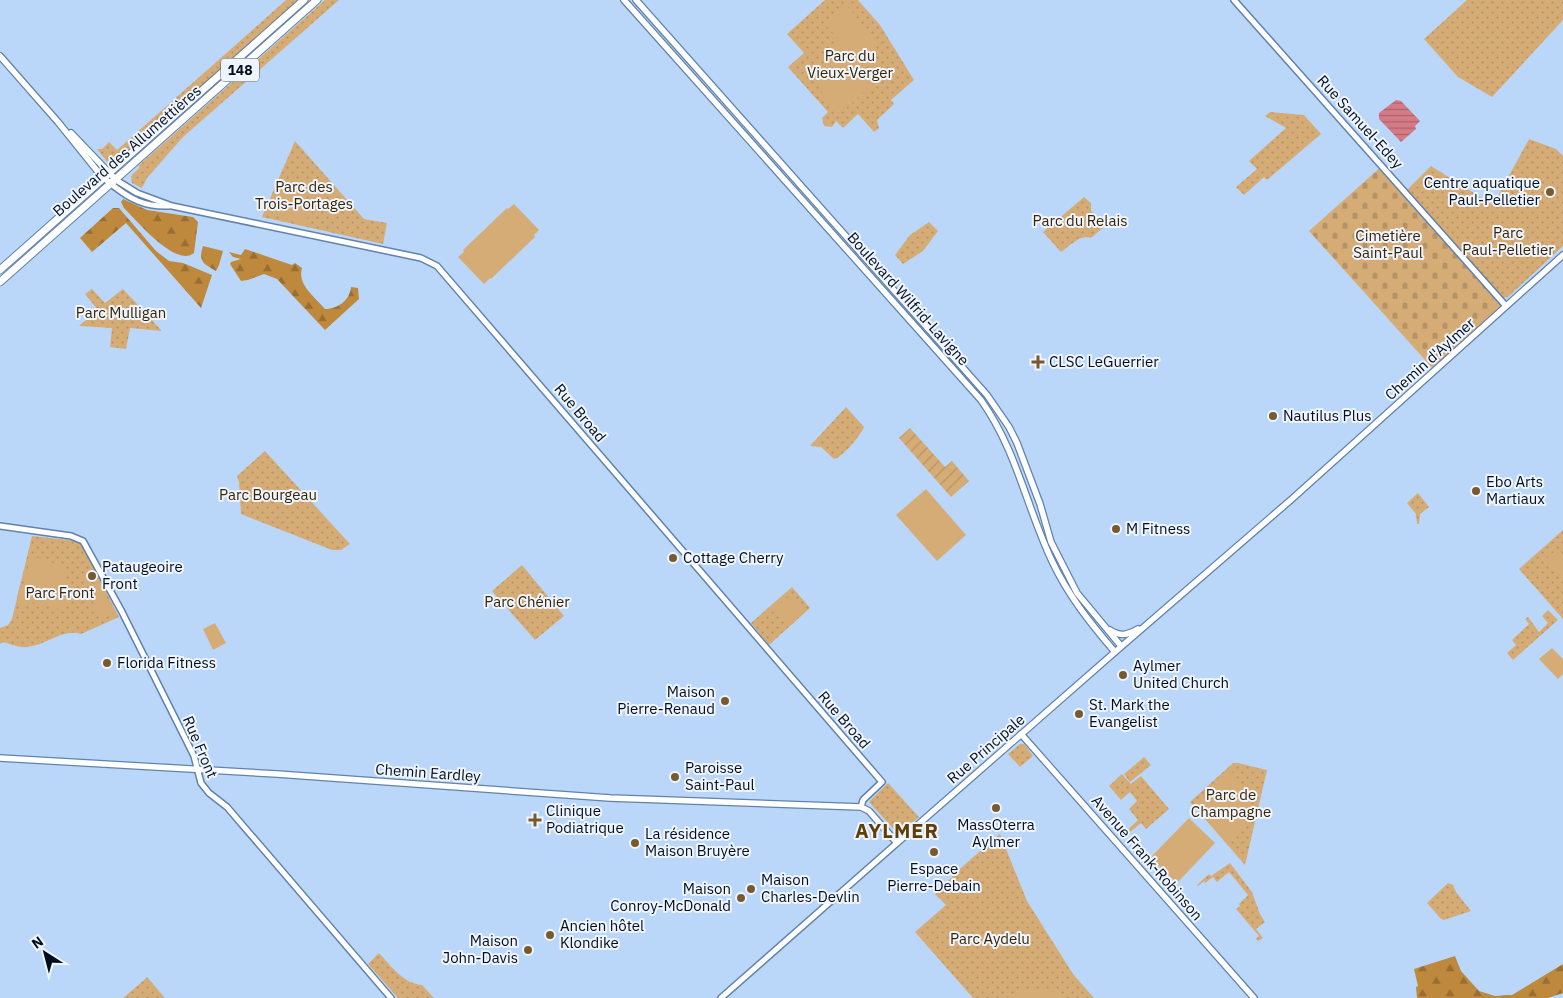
<svg xmlns="http://www.w3.org/2000/svg" width="1563" height="998" viewBox="0 0 1563 998" font-family="'IBM Plex Sans',sans-serif">
  <style>
    .grass { fill: url(#grass-dots) }
    .forest { fill: url(#forest-firs) }
    .cemetery { fill: url(#cemetery-stones) }
    .garden { fill: url(#garden-furrows) }
    .pitch { fill: #d6ac76 }
    .water { fill: url(#water-rules) }
    .lines { fill: none; stroke-linecap: round; stroke-linejoin: round }
    .tertiary-casing { stroke: #6182aa; stroke-width: 8 }
    .secondary-casing { stroke: #6182aa; stroke-width: 8 }
    .trunk-casing { stroke: #6182aa; stroke-width: 9 }
    .tertiary { stroke: #fff; stroke-width: 5 }
    .secondary { stroke: #fff; stroke-width: 5.5 }
    .trunk { stroke: #fff; stroke-width: 7 }
    .poi-dot { fill: #795a2f; stroke: #eef5fe; stroke-width: 2 }
    .labels { text-anchor: middle; stroke-width: 4; stroke-linejoin: round; paint-order: stroke }
    .shield { fill: #eef5fe; stroke: #4a5360; stroke-width: 1 }
    .shield-label { font-size: 14px; font-weight: bold; fill: #030d1c }
    .park-label { font-size: 15px; fill: #3a2403; stroke: #eef5fe }
    .street-label { font-size: 15px; fill: #030d1c; stroke: #eef5fe }
    .poi-label { font-size: 15px; fill: #030d1c; stroke: #eef5fe; text-anchor: start }
    .district-label { font-size: 20px; font-weight: bold; letter-spacing: 1px; fill: #603e06; stroke: #eef5fe }
  </style>
  <defs>
    <pattern id="grass-dots" width="8" height="8" patternUnits="userSpaceOnUse" patternTransform="scale(1.25)"><rect width="8" height="8" fill="#d6ac76"/><path d="M2 2h.1M6 6h.1" fill="none" stroke="#b69366" stroke-width="1.8" stroke-linecap="round"/></pattern>
    <pattern id="forest-firs" width="22" height="20" patternUnits="userSpaceOnUse" patternTransform="scale(1.25)"><rect width="22" height="20" fill="#be893d"/><path d="M5 1l3.5 6h-7zM16 11l3.5 6h-7z" fill="#986e32"/></pattern>
    <pattern id="cemetery-stones" width="16" height="16" patternUnits="userSpaceOnUse" patternTransform="scale(1.25)"><rect width="16" height="16" fill="#d6ac76"/><path d="M2 7V4a2 2 0 0 1 4 0v3zM10 15v-3a2 2 0 0 1 4 0v3z" fill="#b69366"/></pattern>
    <pattern id="garden-furrows" width="10" height="10" patternUnits="userSpaceOnUse" patternTransform="scale(1.25)"><rect width="10" height="10" fill="#d6ac76"/><path d="M-1 1l2-2M0 10L10 0M9 11l2-2" fill="none" stroke="#b69366"/></pattern>
    <pattern id="water-rules" width="6" height="5" patternUnits="userSpaceOnUse" patternTransform="scale(1.25)"><rect width="6" height="5" fill="#d57b85"/><path d="M0 2.5h6" fill="none" stroke="#ab636c"/></pattern>
  </defs>
  <rect width="100%" height="100%" fill="#bad7fa"/>
  <g class="grass">
    <path d="M286 0H300L116 163 109 164 97 149H102L109 142 117 150Z"/>
    <path d="M309 0H315L160 138 159 136 181 113Z"/>
    <path d="M325 0H339L183 137 147 178 142 188 132 183 131 176 140 167 138 166Z"/>
    <path d="M825 0H858L880 25 914 80 891 100 894 104 877 120 879 128 874 132 858 114 843 128 836 121 832 127 824 126 822 118 828 112 788 67 804 53 787 34Z"/>
    <path d="M1467 0H1563V20L1492 97 1458 77 1424 39Z"/>
    <path d="M1270 112 1304 115 1321 134 1267 180 1264 177 1244 195 1236 187 1257 169 1249 161 1286 128 1265 116Z"/>
    <path d="M1529 139 1556 149 1563 156V246L1508 297 1503 298 1407 190 1431 166 1493 205Z"/>
    <path d="M295 141 364 219 387 223 383 244 262 217Z"/>
    <path d="M1084 197 1091 203V211L1105 226 1091 238C1081 233 1070 246 1061 252L1043 232Z"/>
    <path d="M929 222 938 231 923 251 903 264 895 255 910 235Z"/>
    <path d="M92 289 105 303 123 289 162 331 130 328 126 349 110 347 112 328 79 326 98 310 85 294Z"/>
    <path d="M846 407 864 427C861 435 842 458 834 459L821 447 810 446Z"/>
    <path d="M265 451 350 544 341 550H332L241 514 239 482 237 476Z"/>
    <path d="M1418 493 1429 507 1420 514 1419 524H1417L1416 514 1407 503Z"/>
    <path d="M1563 530V619L1519 569Z"/>
    <path d="M32 536 77 541 81 543 119 617 81 634C63 628 45 646 27 647 20 648 10 644 3 642L0 644V628L8 625 12 619Z"/>
    <path d="M522 565 564 616 535 640 492 591Z"/>
    <path d="M792 587 810 608 769 645 751 623Z"/>
    <path d="M1548 610 1558 620 1513 660 1507 653 1516 645 1512 640 1529 624 1525 619 1528 617 1539 632 1548 623 1542 616Z"/>
    <path d="M1020 744H1024L1033 756 1020 767 1008 754Z"/>
    <path d="M1144 757 1151 765 1130 782 1124 774Z"/>
    <path d="M1233 763H1238L1267 770 1245 865 1190 802Z"/>
    <path d="M1122 774 1131 784 1141 776 1169 809 1146 829 1141 823 1123 838 1121 836 1138 820 1129 809 1137 801 1130 792 1121 800 1109 786Z"/>
    <path d="M888 783 919 817 898 834 869 802Z"/>
    <path d="M1000 834 1027 901 1073 974 1094 998H973L915 932 946 905 935 894 962 867Z"/>
    <path d="M1230 863 1252 892 1260 914 1265 922 1256 929 1263 938 1258 941 1256 939 1259 936 1236 909 1240 906 1239 904 1248 895 1229 872 1217 882 1213 877 1205 883 1204 881 1198 886 1197 885 1209 874 1211 876Z"/>
    <path d="M1448 883 1453 885 1456 892 1471 911 1444 920 1441 919 1427 903Z"/>
    <path d="M379 953C391 966 404 984 422 985L434 998H398L368 964Z"/>
    <path d="M147 977 165 998H123L144 980Z"/>
  </g>
  <g class="forest">
    <path d="M123 199 147 210 193 217 198 222 194 253C176 268 137 221 124 208L121 202Z"/>
    <path d="M113 208H119L156 251 169 261 183 263 212 275 201 308 126 223 92 252 80 238Z"/>
    <path d="M203 246 223 251 219 265 216 271C203 263 198 262 203 246Z"/>
    <path d="M245 249 292 265 295 263 302 268C297 285 315 297 325 309 338 309 350 300 351 287L358 288 359 299 325 330 277 279 264 274 248 280 241 281 230 264 231 262 241 259 233 257 229 252 241 255Z"/>
    <path d="M1455 956 1461 971 1479 991 1495 996 1512 995 1563 964V993L1548 998H1417L1416 987 1418 986 1414 969Z"/>
  </g>
  <path class="cemetery" d="M1382 166 1506 306 1435 371 1309 231Z"/>
  <path class="garden" d="M910 428 945 467 952 461 969 481 951 497 899 438Z"/>
  <g class="pitch">
    <path d="M846 5 877 41 856 60 825 24Z"/>
    <path d="M838 45 871 81V86L837 116C815 95 814 65 838 45Z"/>
    <path d="M278 189 313 202 305 225 270 212Z"/>
    <path d="M514 204 539 230 534 235 535 237 491 279 490 278 484 284 458 257 464 252 463 250 507 208 508 209Z"/>
    <path d="M926 489 966 535 937 561 896 515Z"/>
    <path d="M1556 550 1563 558V574L1560 576 1545 560Z"/>
    <path d="M31 556C68 565 73 573 63 610L33 602 31 607 22 604 17 597 20 585 23 586Z"/>
    <path d="M99 583 114 613 102 619 87 590Z"/>
    <path d="M792 594 806 610 788 627 773 610Z"/>
    <path d="M215 623 226 643 213 650 203 629Z"/>
    <path d="M1552 648 1563 659V674L1558 679 1539 659Z"/>
    <path d="M1232 772C1253 794 1254 823 1230 843L1197 808 1198 803Z"/>
    <path d="M1189 818 1215 843 1177 883 1150 858Z"/>
    <path d="M1038 989 1054 992 1067 998H1006L1023 990Z"/>
  </g>
  <path class="water" d="M1396 100 1401 101 1420 121 1415 126 1416 129 1401 142 1379 119V113Z"/>
  <g class="lines">
    <g class="tertiary-casing">
      <g id="tertiary">
        <path d="M1234 0 1506 306"/>
        <path d="M116 180 137 193 172 206 421 258 437 266 882 782 863 800 861 807"/>
        <path d="M111 184C130 199 144 207 169 206"/>
        <path d="M0 526 71 536 83 541 122 612 194 756 201 783 209 793 227 807 391 998"/>
        <path d="M721 998 897 843"/>
      </g>
    </g>
    <g class="secondary-casing">
      <g id="secondary">
        <path d="M624 0 981 400C1017 451 1026 506 1052 561 1068 595 1090 623 1115 652"/>
        <path d="M636 0 987 395 1009 427 1017 443 1040 504 1051 542 1077 593 1121 646"/>
        <path d="M0 56 58 122 99 173 111 184"/>
        <path d="M71 133 116 180"/>
        <path d="M1110 630C1121 637 1127 635 1138 629"/>
        <path d="M1021 734 1254 998"/>
        <path d="M0 758 277 774 610 798 861 807 869 811 897 843 1115 652 1293 498 1563 255"/>
      </g>
    </g>
    <g class="trunk-casing">
      <g id="trunk">
        <path d="M0 270 304 0"/>
        <path d="M0 282 317 0"/>
      </g>
    </g>
    <use href="#tertiary" class="tertiary"/>
    <use href="#secondary" class="secondary"/>
    <use href="#trunk" class="trunk"/>
  </g>
  <g class="poi-dot">
    <circle cx="1550" cy="192" r="5"/>
    <path d="M1035.5 354.5h5v5h5v5h-5v5h-5v-5h-5v-5h5z"/>
    <circle cx="1273" cy="416" r="5"/>
    <circle cx="1476" cy="491" r="5"/>
    <circle cx="1116" cy="529" r="5"/>
    <circle cx="673" cy="558" r="5"/>
    <circle cx="92" cy="576" r="5"/>
    <circle cx="107" cy="663" r="5"/>
    <circle cx="1123" cy="675" r="5"/>
    <circle cx="725" cy="701" r="5"/>
    <circle cx="1079" cy="714" r="5"/>
    <circle cx="675" cy="777" r="5"/>
    <circle cx="996" cy="808" r="5"/>
    <path d="M532.5 812.5h5v5h5v5h-5v5h-5v-5h-5v-5h5z"/>
    <circle cx="635" cy="843" r="5"/>
    <circle cx="934" cy="852" r="5"/>
    <circle cx="751" cy="889" r="5"/>
    <circle cx="741" cy="898" r="5"/>
    <circle cx="550" cy="935" r="5"/>
    <circle cx="528" cy="950" r="5"/>
  </g>
  <g class="labels">
    <rect class="shield" x="221" y="58.5" width="38" height="23" rx="4"/>
    <g class="shield-label">
      <text x="240" y="75">148</text>
    </g>
    <g class="park-label">
      <text x="850" y="61">Parc du<tspan x="850" dy="17">Vieux-Verger</tspan></text>
      <text x="304" y="192">Parc des<tspan x="304" dy="17">Trois-Portages</tspan></text>
      <text x="1080" y="226">Parc du Relais</text>
      <text x="1508" y="238">Parc<tspan x="1508" dy="17">Paul-Pelletier</tspan></text>
      <text x="1388" y="241">Cimetière<tspan x="1388" dy="17">Saint-Paul</tspan></text>
      <text x="121" y="318">Parc Mulligan</text>
      <text x="268" y="500">Parc Bourgeau</text>
      <text x="60" y="598">Parc Front</text>
      <text x="527" y="607">Parc Chénier</text>
      <text x="1231" y="800">Parc de<tspan x="1231" dy="17">Champagne</tspan></text>
      <text x="990" y="944">Parc Aydelu</text>
    </g>
    <g class="street-label">
      <text transform="translate(1360 122) rotate(48)" y="5">Rue Samuel-Edey</text>
      <text transform="translate(127 151) rotate(-41)" y="5">Boulevard des Allumettières</text>
      <text transform="translate(908 299) rotate(48)" y="5">Boulevard Wilfrid-Lavigne</text>
      <text transform="translate(1430 359) rotate(-42)" y="5">Chemin d'Aylmer</text>
      <text transform="translate(580 413) rotate(50)" y="5">Rue Broad</text>
      <text transform="translate(844 720) rotate(49)" y="5">Rue Broad</text>
      <text transform="translate(200 747) rotate(67)" y="5">Rue Front</text>
      <text transform="translate(986 749) rotate(-41)" y="5">Rue Principale</text>
      <text transform="translate(428 773) rotate(4)" y="5">Chemin Eardley</text>
      <text transform="translate(1147 858) rotate(49)" y="5">Avenue Frank-Robinson</text>
    </g>
    <g class="poi-label">
      <text x="1540" y="188" text-anchor="end">Centre aquatique<tspan x="1540" dy="17">Paul-Pelletier</tspan></text>
      <text x="1049" y="367">CLSC LeGuerrier</text>
      <text x="1283" y="421">Nautilus Plus</text>
      <text x="1486" y="487">Ebo Arts<tspan x="1486" dy="17">Martiaux</tspan></text>
      <text x="1126" y="534">M Fitness</text>
      <text x="683" y="563">Cottage Cherry</text>
      <text x="102" y="572">Pataugeoire<tspan x="102" dy="17">Front</tspan></text>
      <text x="117" y="668">Florida Fitness</text>
      <text x="1133" y="671">Aylmer<tspan x="1133" dy="17">United Church</tspan></text>
      <text x="715" y="697" text-anchor="end">Maison<tspan x="715" dy="17">Pierre-Renaud</tspan></text>
      <text x="1089" y="710">St. Mark the<tspan x="1089" dy="17">Evangelist</tspan></text>
      <text x="685" y="773">Paroisse<tspan x="685" dy="17">Saint-Paul</tspan></text>
      <text x="546" y="816">Clinique<tspan x="546" dy="17">Podiatrique</tspan></text>
      <text x="996" y="830" text-anchor="middle">MassOterra<tspan x="996" dy="17">Aylmer</tspan></text>
      <text x="645" y="839">La résidence<tspan x="645" dy="17">Maison Bruyère</tspan></text>
      <text x="934" y="874" text-anchor="middle">Espace<tspan x="934" dy="17">Pierre-Debain</tspan></text>
      <text x="761" y="885">Maison<tspan x="761" dy="17">Charles-Devlin</tspan></text>
      <text x="731" y="894" text-anchor="end">Maison<tspan x="731" dy="17">Conroy-McDonald</tspan></text>
      <text x="560" y="931">Ancien hôtel<tspan x="560" dy="17">Klondike</tspan></text>
      <text x="518" y="946" text-anchor="end">Maison<tspan x="518" dy="17">John-Davis</tspan></text>
    </g>
    <g class="district-label">
      <text x="897" y="838">AYLMER</text>
    </g>
  </g>
  <g transform="translate(45 953) rotate(324)" stroke="#eef5fe" stroke-width="4" paint-order="stroke">
  <path d="M0-4L9 19L0 12L-9 19Z" fill="#030d1c"/>
  <text y="-8" font-size="14" font-weight="bold" text-anchor="middle" fill="#030d1c">N</text>
  </g>
</svg>
